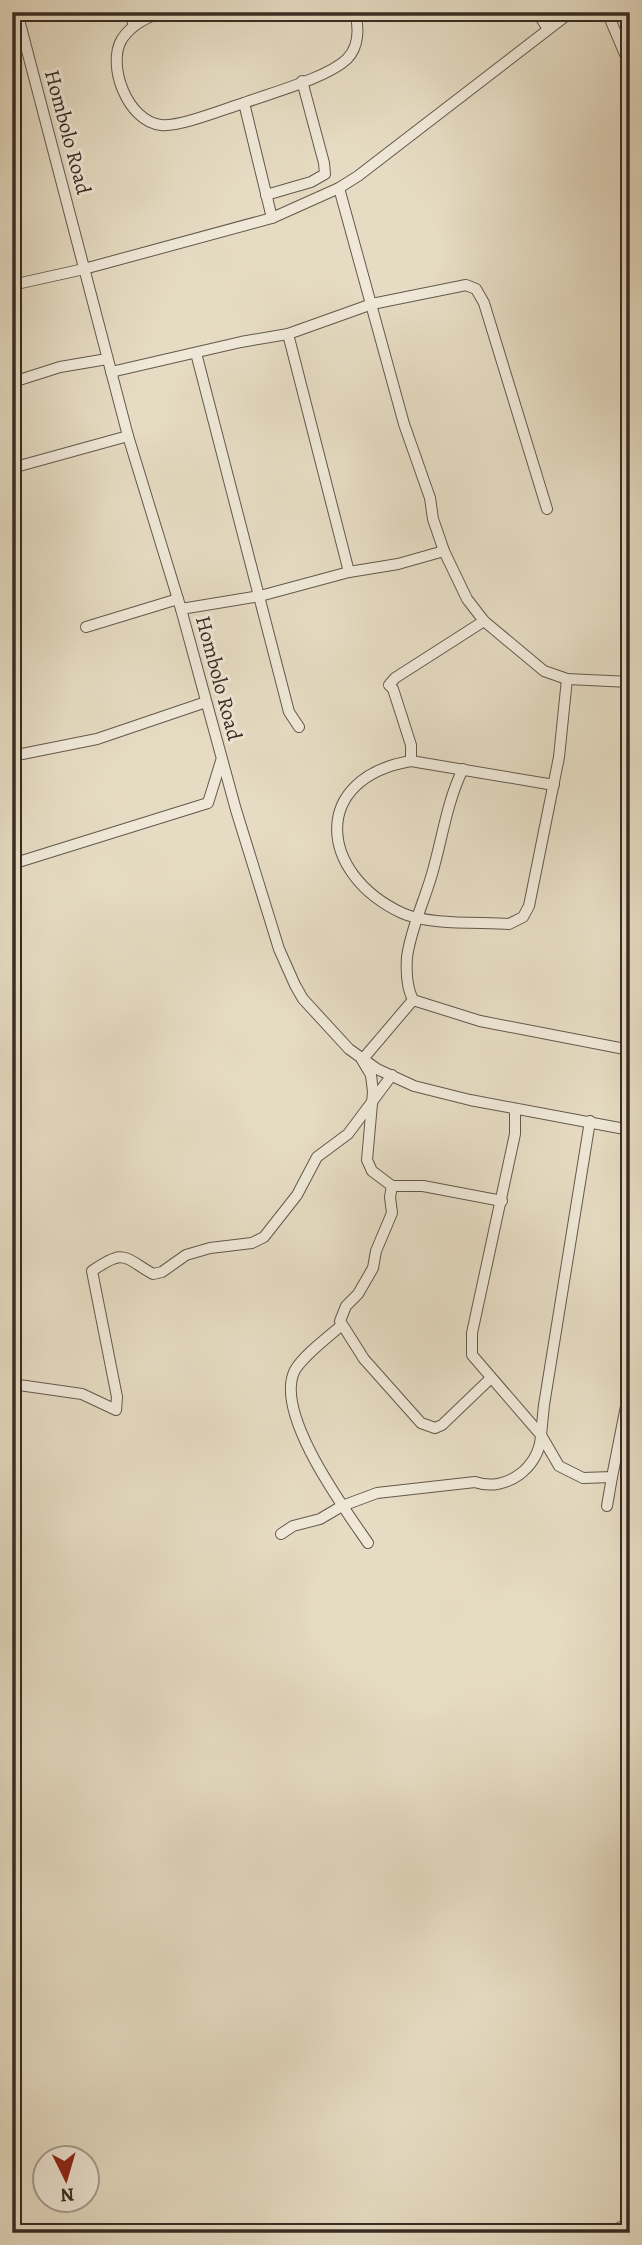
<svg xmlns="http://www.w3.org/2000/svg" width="642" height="2245" viewBox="0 0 642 2245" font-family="Alegreya,serif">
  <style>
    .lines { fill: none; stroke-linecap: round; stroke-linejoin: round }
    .minor-casing { stroke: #64584c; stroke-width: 12 }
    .minor { stroke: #efe8d8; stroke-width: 10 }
    .labels { text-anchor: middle; stroke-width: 6; stroke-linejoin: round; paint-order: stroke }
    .street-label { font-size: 21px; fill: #392c24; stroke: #efe8d8 }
  </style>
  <rect width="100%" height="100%" fill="#e6dcc3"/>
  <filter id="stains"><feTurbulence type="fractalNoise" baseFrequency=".00286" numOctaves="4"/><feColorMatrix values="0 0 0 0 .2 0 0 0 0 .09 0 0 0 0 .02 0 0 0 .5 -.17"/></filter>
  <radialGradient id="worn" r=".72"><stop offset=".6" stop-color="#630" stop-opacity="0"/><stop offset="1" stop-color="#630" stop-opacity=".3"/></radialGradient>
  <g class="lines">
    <g class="minor-casing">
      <g id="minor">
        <path d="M17 12 128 436 181 609 236 810 279 949 295 985 303 999 349 1049 377 1069 414 1086 470 1100 630 1130"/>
        <path d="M129 12 134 25"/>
        <path d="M162 12C146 18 132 24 122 39 106 65 128 122 161 125 180 127 224 109 244 103"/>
        <path d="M537 12 548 29"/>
        <path d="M607 12 630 66"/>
        <path d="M339 188 404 424 430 498 433 519 444 551 467 599 484 621 544 671 567 679 630 682"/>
        <path d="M266 195 311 182 325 174 324 163 302 81"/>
        <path d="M272 218 244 103C271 93 327 78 347 59 359 47 359 28 355 12"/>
        <path d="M12 285 84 269 272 218 339 188 358 176 571 12"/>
        <path d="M288 334 349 572"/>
        <path d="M196 353 289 712 299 727"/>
        <path d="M111 372 241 342 288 334 372 304 466 285 476 289 484 303 547 509"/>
        <path d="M12 387 16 381 60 367 107 359"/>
        <path d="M12 468 128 436"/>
        <path d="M181 609 260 596 349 572 398 564 444 551"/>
        <path d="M86 627 178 599"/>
        <path d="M12 756 97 739 206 702"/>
        <path d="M411 761V745L393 689 389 685 395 678 484 621"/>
        <path d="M463 769C447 801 442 840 432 874 424 902 411 928 407 957 406 971 407 988 413 1000L480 1021 630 1050"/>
        <path d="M554 785 411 761C310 778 318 874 402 913 427 925 480 922 509 924L523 917 529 906 559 757 567 679"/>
        <path d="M12 864 208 803 221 761"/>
        <path d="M413 1000 362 1060 371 1075 373 1092 367 1160 372 1171 392 1186H423L502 1201"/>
        <path d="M590 1121 544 1405 541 1435 559 1466 583 1478 612 1477 630 1386"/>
        <path d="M392 1186 390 1197 392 1213 376 1251 373 1268 358 1294 346 1306 340 1321 364 1359 421 1423 435 1428 442 1425 491 1378"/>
        <path d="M342 1325C328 1337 304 1355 295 1370 273 1412 344 1508 368 1543"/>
        <path d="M12 1384 82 1394 116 1410 117 1397 92 1271C125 1248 123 1257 153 1274L162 1272 186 1255 210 1248 252 1243 264 1237 297 1195 317 1157 348 1134 392 1075"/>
        <path d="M607 1506 612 1477"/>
        <path d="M281 1534 293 1526 320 1519 342 1506 377 1493 475 1482C506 1493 540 1467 541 1435L472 1355V1333L515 1134V1109"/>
        <path d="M610 2233 630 2222"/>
      </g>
    </g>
    <use href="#minor" class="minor"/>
  </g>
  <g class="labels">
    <g class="street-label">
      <text transform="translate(68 132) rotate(75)" y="7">Hombolo Road</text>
      <text transform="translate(219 678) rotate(75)" y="7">Hombolo Road</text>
    </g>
  </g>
  <rect width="642" height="2245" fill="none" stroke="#e6dcc3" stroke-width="42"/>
  <rect x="14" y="14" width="614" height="2217" fill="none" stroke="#392c24" stroke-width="3.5"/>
  <rect x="21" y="21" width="600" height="2203" fill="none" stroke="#392c24" stroke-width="2"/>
  <g transform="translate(66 2179) rotate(175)"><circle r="33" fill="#efe8d8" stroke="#a69d90" stroke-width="2"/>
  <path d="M0-5L12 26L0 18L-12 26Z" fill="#8f2418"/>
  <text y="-10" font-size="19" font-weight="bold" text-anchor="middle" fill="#392c24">N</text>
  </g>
  <rect width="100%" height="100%" filter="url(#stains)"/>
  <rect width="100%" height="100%" fill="url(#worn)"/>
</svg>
